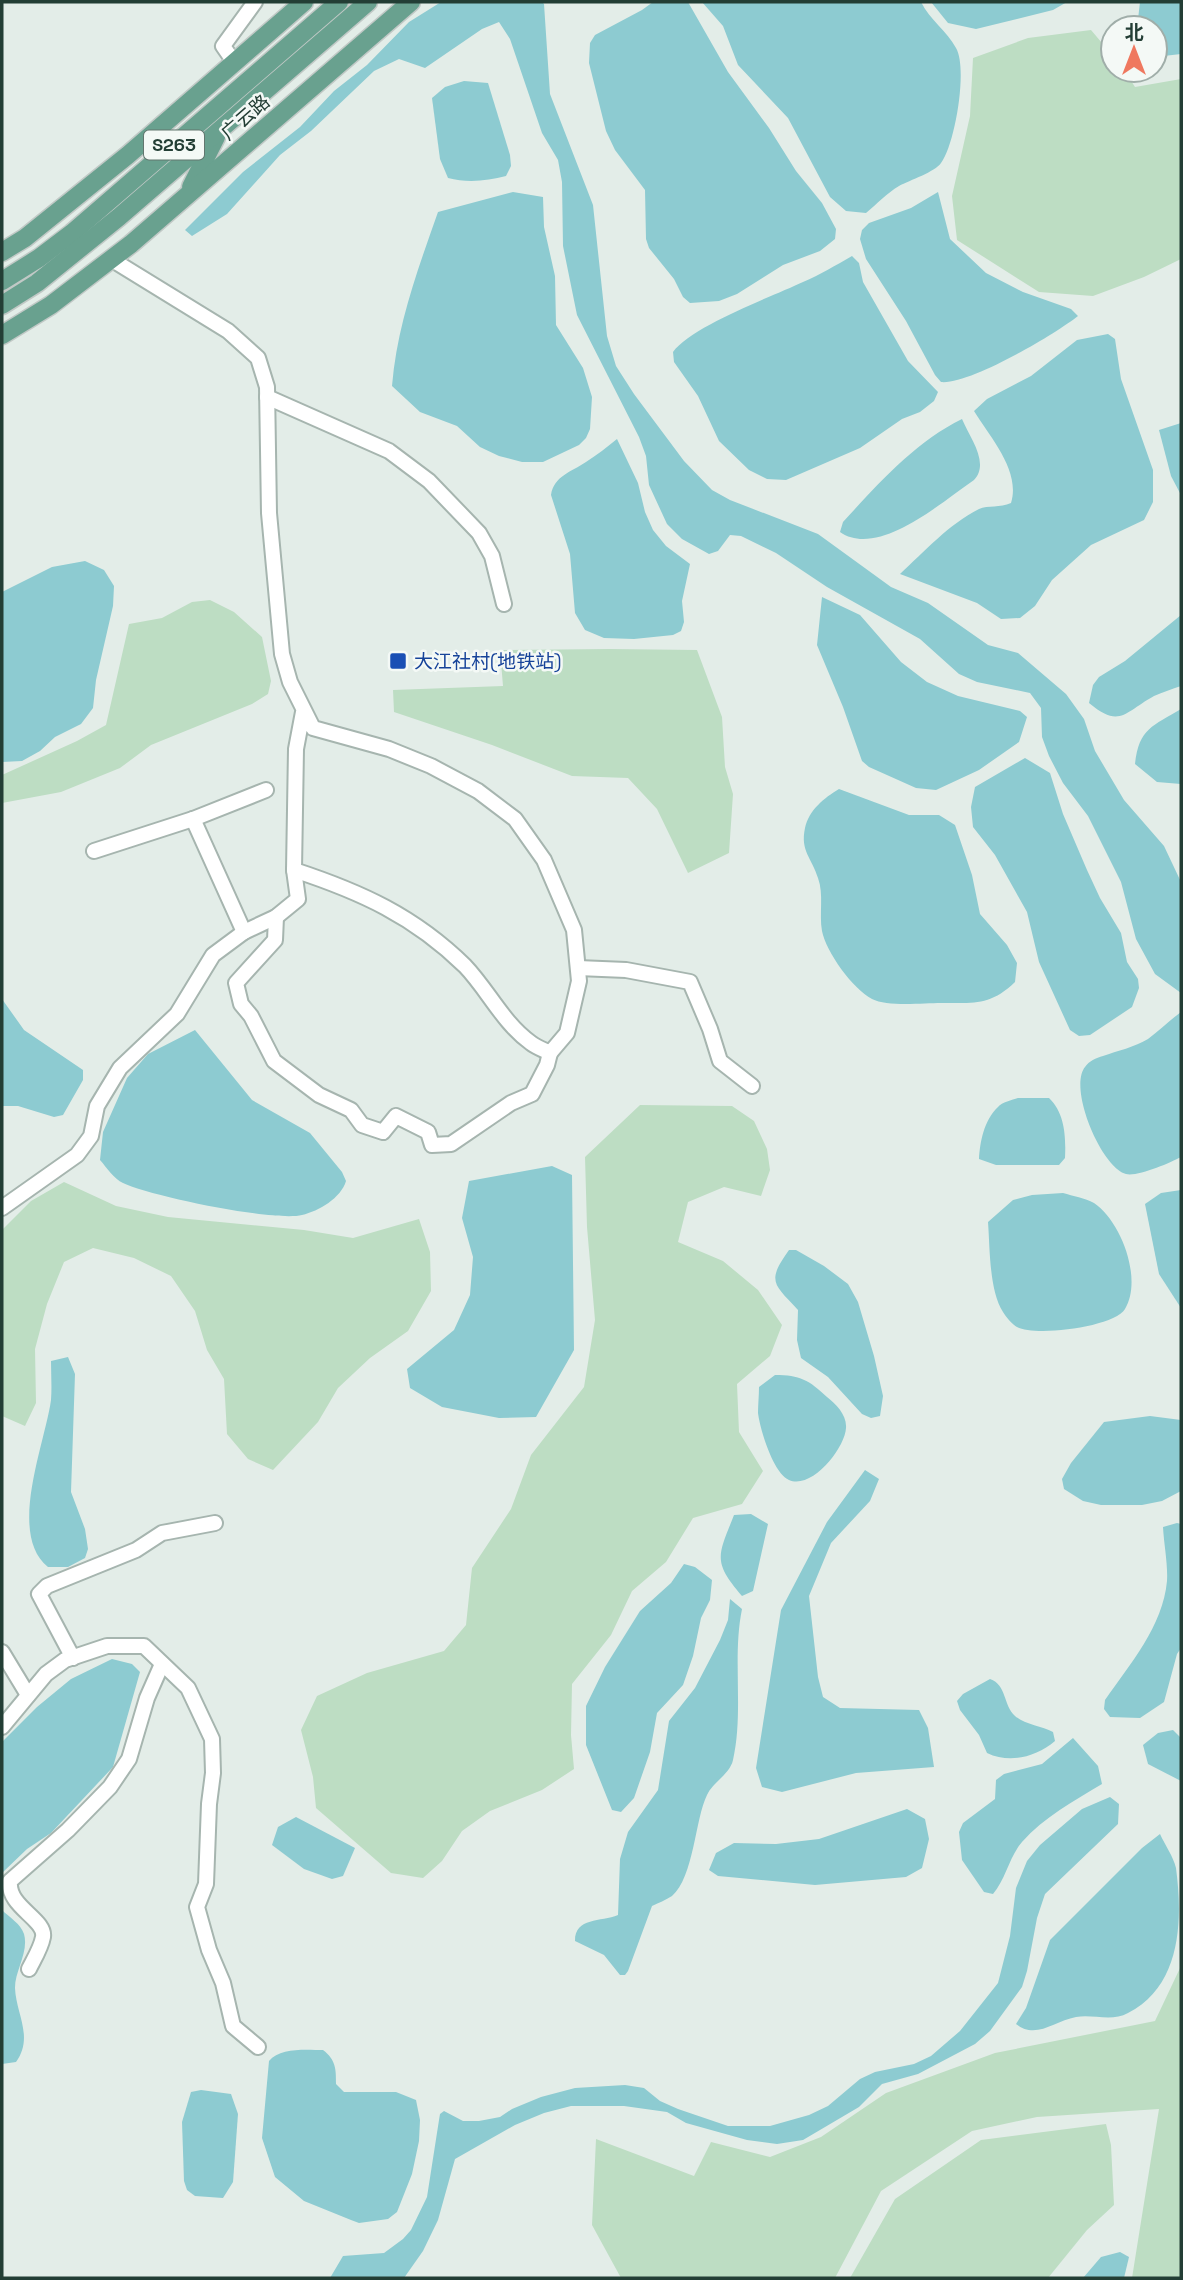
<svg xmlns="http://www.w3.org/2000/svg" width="1183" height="2280" viewBox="0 0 1183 2280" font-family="'Space Grotesk','Noto Sans SC',sans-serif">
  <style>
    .green { fill: #bdddc3 }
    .water { fill: #8dcbd1 }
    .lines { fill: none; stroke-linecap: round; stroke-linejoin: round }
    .minor-casing { stroke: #a6b5af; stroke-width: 18 }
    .major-casing { stroke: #c1c9c6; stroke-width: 21 }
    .minor { stroke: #fff; stroke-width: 14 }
    .major { stroke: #69a18f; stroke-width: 18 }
    .transit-dot { fill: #1a4fb4; stroke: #f4f9f6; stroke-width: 2.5 }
    .labels { text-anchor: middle; stroke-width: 5; stroke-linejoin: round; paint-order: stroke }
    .shield { fill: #f4f9f6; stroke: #62766f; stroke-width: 2 }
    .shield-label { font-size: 18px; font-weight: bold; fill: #233e35 }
    .street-label { font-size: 19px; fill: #233e35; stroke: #f4f9f6 }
    .transit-label { font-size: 19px; fill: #164399; stroke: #f4f9f6; text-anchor: start }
  </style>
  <rect width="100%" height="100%" fill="#e3ede8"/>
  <g class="green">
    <path d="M1091 30 1113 56V70H1124L1135 87 1181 79V259L1144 277 1093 296 1039 292 957 240 952 196 970 116 973 58 1028 38Z"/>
    <path d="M210 600 234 612 262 637 271 681 268 694 252 704 151 745 120 768 61 792 2 803V775L77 741 106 725 129 624 162 618 192 602Z"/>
    <path d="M609 649 697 650 722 717 725 767 733 794 729 853 688 873 657 809 628 778 572 776 492 745 394 712 393 690 503 686 500 650Z"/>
    <path d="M640 1105 732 1106 754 1121 767 1149 770 1170 761 1196 724 1187 688 1202 678 1242 723 1261 758 1290 782 1325 770 1356 737 1384 739 1432 763 1471 742 1504 693 1518 666 1562 632 1591 611 1635 572 1684 571 1735 574 1769 542 1790 490 1811 462 1831 442 1861 423 1878 391 1873 316 1808 313 1777 301 1730 317 1696 367 1673 444 1651 466 1625 472 1568 511 1509 531 1455 584 1387 595 1320 587 1227 585 1157Z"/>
    <path d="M64 1182 116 1206 168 1217 304 1230 353 1238 419 1219 430 1252 431 1291 408 1331 370 1358 338 1388 318 1422 273 1470 248 1459 227 1434 224 1379 207 1350 195 1311 171 1276 134 1258 93 1248 64 1262 47 1304 35 1349 36 1403 25 1426 2 1416V1230L31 1201Z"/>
    <path d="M1181 1966V2278H1132L1159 2109 1037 2117 972 2131 881 2191 835 2278H621L592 2225 596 2139 694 2176 711 2142 770 2157 821 2137 886 2093 995 2053 1155 2021Z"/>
    <path d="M1106 2124 1111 2145 1114 2205 1087 2230 1048 2278H850L895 2199 981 2140Z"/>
  </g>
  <g class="water">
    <path d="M441 2H542L544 4 550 94 593 205 607 336 616 366 634 394 684 461 712 490 730 500 818 534 891 587 928 603 988 645 1018 653 1066 694 1084 719 1095 751 1124 800 1164 846 1181 882V993L1155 974 1136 939 1121 882 1088 816 1063 783 1049 756 1042 737 1041 708 1030 693 977 682 959 674 920 639 827 587 776 553 741 536 730 535 718 551 709 554 682 539 667 524 649 485 646 456 639 437 577 315 563 246 562 182 558 160 542 133 510 39 499 22 482 29 425 68 399 59 374 71 311 131 280 155 227 214 192 236 185 230 243 172 300 127 334 91 367 65 409 22Z"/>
    <path d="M653 2H688L728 72 769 128 796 171 822 203 836 229 835 239 820 251 783 265 737 294 719 301 690 303 683 297 674 279 649 248 646 239 645 190 615 150 606 131 589 63 590 43 595 35 642 10Z"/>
    <path d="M702 2H921C930 20 947 31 956 48 968 68 955 145 941 163 935 172 910 180 899 186 887 193 877 204 866 213L846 211 830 197 788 118 738 65 723 26Z"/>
    <path d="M931 2H1067L1053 10 976 29 948 23Z"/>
    <path d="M1140 2H1181V54L1155 57V28H1137Z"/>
    <path d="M464 81 488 83 510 155 511 166 506 176C487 181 467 183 448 178L440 159 432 98 445 87Z"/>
    <path d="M513 192 543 197 544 227 555 276 556 325 583 368 592 397 590 429 586 438 579 445 543 462H522L499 456 480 447 457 426 420 412 392 386C397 325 418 269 438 212Z"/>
    <path d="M938 192 950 239 986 273 1023 292 1071 309 1078 316C1054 335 969 385 941 382L935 375 906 321 866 259 860 239 862 230 869 223 911 208Z"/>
    <path d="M852 256 859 263 863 282 908 361 938 392 934 401 920 412 902 419 860 448 786 480 767 479 749 470 719 441 698 396 674 362 673 352C692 326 771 297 803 282 820 275 836 265 852 256Z"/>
    <path d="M1108 334 1115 339 1121 379 1153 470V502L1144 520 1091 545 1052 580 1035 606 1020 618 1001 619 977 603 900 574C924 552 949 524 979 509 988 505 1000 508 1011 503 1021 471 990 437 974 411L987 399 1031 376 1077 340Z"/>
    <path d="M962 419C970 438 990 463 974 480 943 501 878 559 840 532L843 522C878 484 915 442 962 419Z"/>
    <path d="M1181 423V495L1171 476 1159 430Z"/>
    <path d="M617 439 638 483 645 512 653 530 666 546 690 564 682 601 684 622 681 631 673 635 634 639 604 638 585 630 575 613 570 554 551 495C554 476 571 472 586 462 597 455 607 447 617 439Z"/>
    <path d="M85 561 104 570 114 586 113 606 96 680 93 708 81 724 55 737 40 751 22 761 2 762V592L52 567Z"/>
    <path d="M822 597 860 615 901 662 927 682 958 696 1020 711 1027 717 1019 742 979 770 936 790 916 788 869 767 862 761 843 707 817 645Z"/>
    <path d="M1181 615V686C1172 689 1163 692 1154 696 1125 712 1120 729 1089 703L1093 685 1099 677 1125 661Z"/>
    <path d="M1181 709V784L1157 782 1135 764C1139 728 1153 726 1181 709Z"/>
    <path d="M1025 758 1050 773 1063 814 1087 870 1100 898 1121 933 1127 962 1138 979 1139 988 1132 1007 1090 1035 1079 1036 1070 1030 1039 962 1027 912 995 855 973 827 971 807 975 787Z"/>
    <path d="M839 789 909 815H939L955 825 972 875 980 914 1007 945 1017 963 1015 982C990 1006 974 1003 941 1003 923 1003 887 1007 872 999 853 989 826 952 822 931 819 914 824 894 818 878 812 858 800 851 805 828 809 810 824 798 839 789Z"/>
    <path d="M2 999 24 1030 83 1070V1080L63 1115 54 1117 18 1106H2Z"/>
    <path d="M1181 1012V1157C1170 1163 1137 1177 1126 1174 1101 1167 1068 1088 1085 1067 1089 1061 1096 1058 1103 1056 1117 1051 1135 1047 1148 1039 1159 1031 1170 1020 1181 1012Z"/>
    <path d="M195 1030 252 1100 310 1133 342 1172 346 1181C341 1198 319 1211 302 1215 274 1222 150 1196 123 1183 114 1179 107 1168 100 1160L103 1132 127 1078 148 1054Z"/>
    <path d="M1018 1098H1049C1065 1113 1066 1137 1065 1158L1059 1165H996L979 1159C980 1142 984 1120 998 1107 1002 1102 1012 1100 1018 1098Z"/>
    <path d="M552 1166 572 1175 574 1350 536 1417 499 1418 442 1407 410 1388 407 1369 454 1330 470 1295 473 1257 462 1218 469 1181Z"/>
    <path d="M1181 1190V1308L1159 1274 1145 1204 1161 1193Z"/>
    <path d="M1063 1193C1073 1196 1085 1198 1094 1203 1121 1221 1143 1279 1125 1309 1114 1327 1036 1337 1017 1327 1013 1325 1006 1317 1003 1312 989 1290 990 1248 988 1222L1013 1200 1032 1195Z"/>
    <path d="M789 1250H796L824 1266 848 1284 858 1302 874 1356 883 1396 880 1416 871 1418 862 1414 828 1377 801 1358 797 1340 798 1310C774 1284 766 1282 789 1250Z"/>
    <path d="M68 1357 75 1374 71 1492 85 1529 88 1549 85 1558 68 1567H48C7 1534 45 1444 51 1400 52 1387 51 1374 51 1361Z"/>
    <path d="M775 1375C800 1375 809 1380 827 1397 836 1404 847 1415 846 1428 845 1448 812 1490 789 1480 773 1473 760 1429 758 1413 758 1405 759 1395 759 1387Z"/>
    <path d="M1150 1416 1181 1420V1491L1162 1501 1142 1505H1101L1083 1501 1064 1489 1062 1479 1071 1463 1104 1422Z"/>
    <path d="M865 1470 879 1479 870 1501 831 1543 809 1596 818 1677 823 1697 840 1708 919 1710 928 1728 934 1767 856 1773 782 1792 762 1787 756 1768 781 1610 827 1522Z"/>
    <path d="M751 1514 768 1524 753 1591 742 1596C712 1561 718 1556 734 1515Z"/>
    <path d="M1177 1523 1181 1524V1648L1177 1654 1164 1702 1140 1718 1110 1717 1104 1709 1105 1700C1130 1664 1163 1626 1167 1581 1168 1564 1164 1545 1163 1527Z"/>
    <path d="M684 1564 695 1567 712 1580 710 1600 701 1618 693 1656 683 1685 657 1713 650 1752 634 1798 621 1812 612 1810 586 1745V1706L605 1667 640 1611 671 1583Z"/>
    <path d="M730 1599 742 1609C732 1658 744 1711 733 1760 730 1774 713 1782 707 1795 695 1819 694 1877 672 1896 666 1900 658 1903 652 1906L628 1971 625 1975H620L604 1955 575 1941C575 1917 601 1922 618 1915L620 1859 628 1832 658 1790 669 1721 695 1688 720 1640 728 1620Z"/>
    <path d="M112 1659 132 1664 140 1672 113 1767 51 1833 27 1849 2 1873V1742L37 1707 71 1679Z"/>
    <path d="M990 1679C1007 1685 1003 1705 1015 1716 1025 1725 1042 1726 1053 1732L1055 1741C1036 1757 1010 1764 987 1753L979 1735 960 1710 957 1701 963 1694Z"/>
    <path d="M1173 1730 1181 1738V1781L1148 1764 1143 1745 1158 1733Z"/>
    <path d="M1073 1738 1098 1766 1102 1784C1074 1801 1044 1817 1022 1842 1009 1857 1006 1879 993 1894L984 1892 962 1860 959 1832 963 1823 995 1799 996 1780 1004 1774 1042 1764Z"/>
    <path d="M1110 1797 1119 1804 1118 1824 1045 1894 1037 1918 1027 1971 1022 1987 990 2031 975 2044 918 2074 882 2084 859 2107 803 2140 777 2144 747 2140 686 2123 667 2112 624 2106H571L544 2113 515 2125 455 2159 438 2220 423 2251 404 2278H330L343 2256 384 2253 403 2239 411 2230 427 2197 439 2120 440 2114 444 2111 463 2121H479L500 2117 512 2109 541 2097 575 2088 625 2085 644 2088 660 2101 678 2109 728 2126H770L809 2115 828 2106 860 2079 875 2072 914 2064 931 2056 960 2031 998 1983 1010 1936 1016 1888 1027 1861 1040 1845 1082 1809Z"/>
    <path d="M907 1809 925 1819 929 1839 922 1868 906 1877 815 1885 718 1876 709 1870 716 1853 734 1843 776 1844 819 1839Z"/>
    <path d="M296 1817 355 1848 343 1876 332 1879 304 1869 272 1845 278 1827Z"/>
    <path d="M1160 1834C1165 1845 1173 1856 1176 1868 1183 1921 1181 1986 1128 2013 1112 2022 1093 2014 1076 2017 1054 2021 1036 2040 1016 2024L1026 2008 1050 1940 1142 1848Z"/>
    <path d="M2 1910C9 1917 21 1924 24 1934 29 1952 15 1970 15 1988 16 2014 34 2037 16 2062L2 2064Z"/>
    <path d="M323 2050C336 2060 336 2069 336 2084L344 2092H396L416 2100 420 2120 419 2141 412 2174 397 2212 388 2219 359 2223 351 2220 304 2201 275 2177 262 2138 269 2061C280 2047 307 2050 323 2050Z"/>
    <path d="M201 2090 231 2094 238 2114 233 2182 223 2198 195 2196 187 2190 184 2181 182 2122 191 2092Z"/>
    <path d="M1120 2252 1129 2257 1124 2278H1083L1101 2257Z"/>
  </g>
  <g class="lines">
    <g class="minor-casing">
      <g id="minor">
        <path d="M234 62 223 46 255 2"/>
        <path d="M111 259 228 331 258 358 267 387 269 513 282 654 290 682 313 728 389 749 431 766 478 791 515 819 544 860 574 930 579 981 567 1033 550 1053C544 1050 536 1047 531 1043 503 1023 488 990 465 966 414 916 361 892 294 870L296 749 303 712"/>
        <path d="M267 397 389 451 429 481 479 533 492 556 504 604"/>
        <path d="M193 819 244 932"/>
        <path d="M94 851 193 819 266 790"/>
        <path d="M276 917 275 940 236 983 241 1004 251 1016 274 1061 319 1095 351 1110 362 1125 383 1132 396 1116 428 1132 432 1145 451 1144 511 1103 532 1094 547 1065 550 1053"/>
        <path d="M578 968 626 970 690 982 710 1029 720 1061 752 1086"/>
        <path d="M2 1208 77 1155 91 1136 97 1106 120 1068 177 1014 213 955 244 932 276 917 298 899 294 870"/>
        <path d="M2 1652 28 1695"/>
        <path d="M73 1658 39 1594 47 1586 136 1550 162 1533 215 1523"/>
        <path d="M2 1727 46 1674 65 1660 107 1646H144L188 1688 212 1739 213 1773 209 1804 206 1884 197 1907 209 1950 223 1983 233 2026 258 2047"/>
        <path d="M29 1969C34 1959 41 1948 43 1937 46 1919 7 1907 10 1881L68 1830 110 1787 129 1759 147 1698 162 1664"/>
      </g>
    </g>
    <g class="major-casing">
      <g id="major">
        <path d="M191 187 216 137"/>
        <path d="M2 252 25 238 128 155 304 2"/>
        <path d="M2 281 39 258 72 233 339 2"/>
        <path d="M2 305 37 283 119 217 368 2"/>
        <path d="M2 335 51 305 131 244 411 2"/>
      </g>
    </g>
    <use href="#minor" class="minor"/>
    <use href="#major" class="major"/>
  </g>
  <rect class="transit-dot" x="389" y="652" width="18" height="18" rx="3.5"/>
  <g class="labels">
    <rect class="shield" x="144" y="130.5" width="60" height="29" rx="5"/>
    <g class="shield-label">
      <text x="174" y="151">S263</text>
    </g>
    <g class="street-label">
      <text transform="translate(245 117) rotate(-41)" y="7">广云路</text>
    </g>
    <g class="transit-label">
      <text x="414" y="668">大江社村(地铁站)</text>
    </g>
  </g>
  <rect width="1183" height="2280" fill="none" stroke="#233e35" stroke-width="7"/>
  <g transform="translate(1134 49)"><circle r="33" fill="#f4f9f6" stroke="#a0aea9" stroke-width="2"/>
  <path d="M0-5L12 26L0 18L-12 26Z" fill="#ef785f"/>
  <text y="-10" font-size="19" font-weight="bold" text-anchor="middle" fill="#233e35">北</text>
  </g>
</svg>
